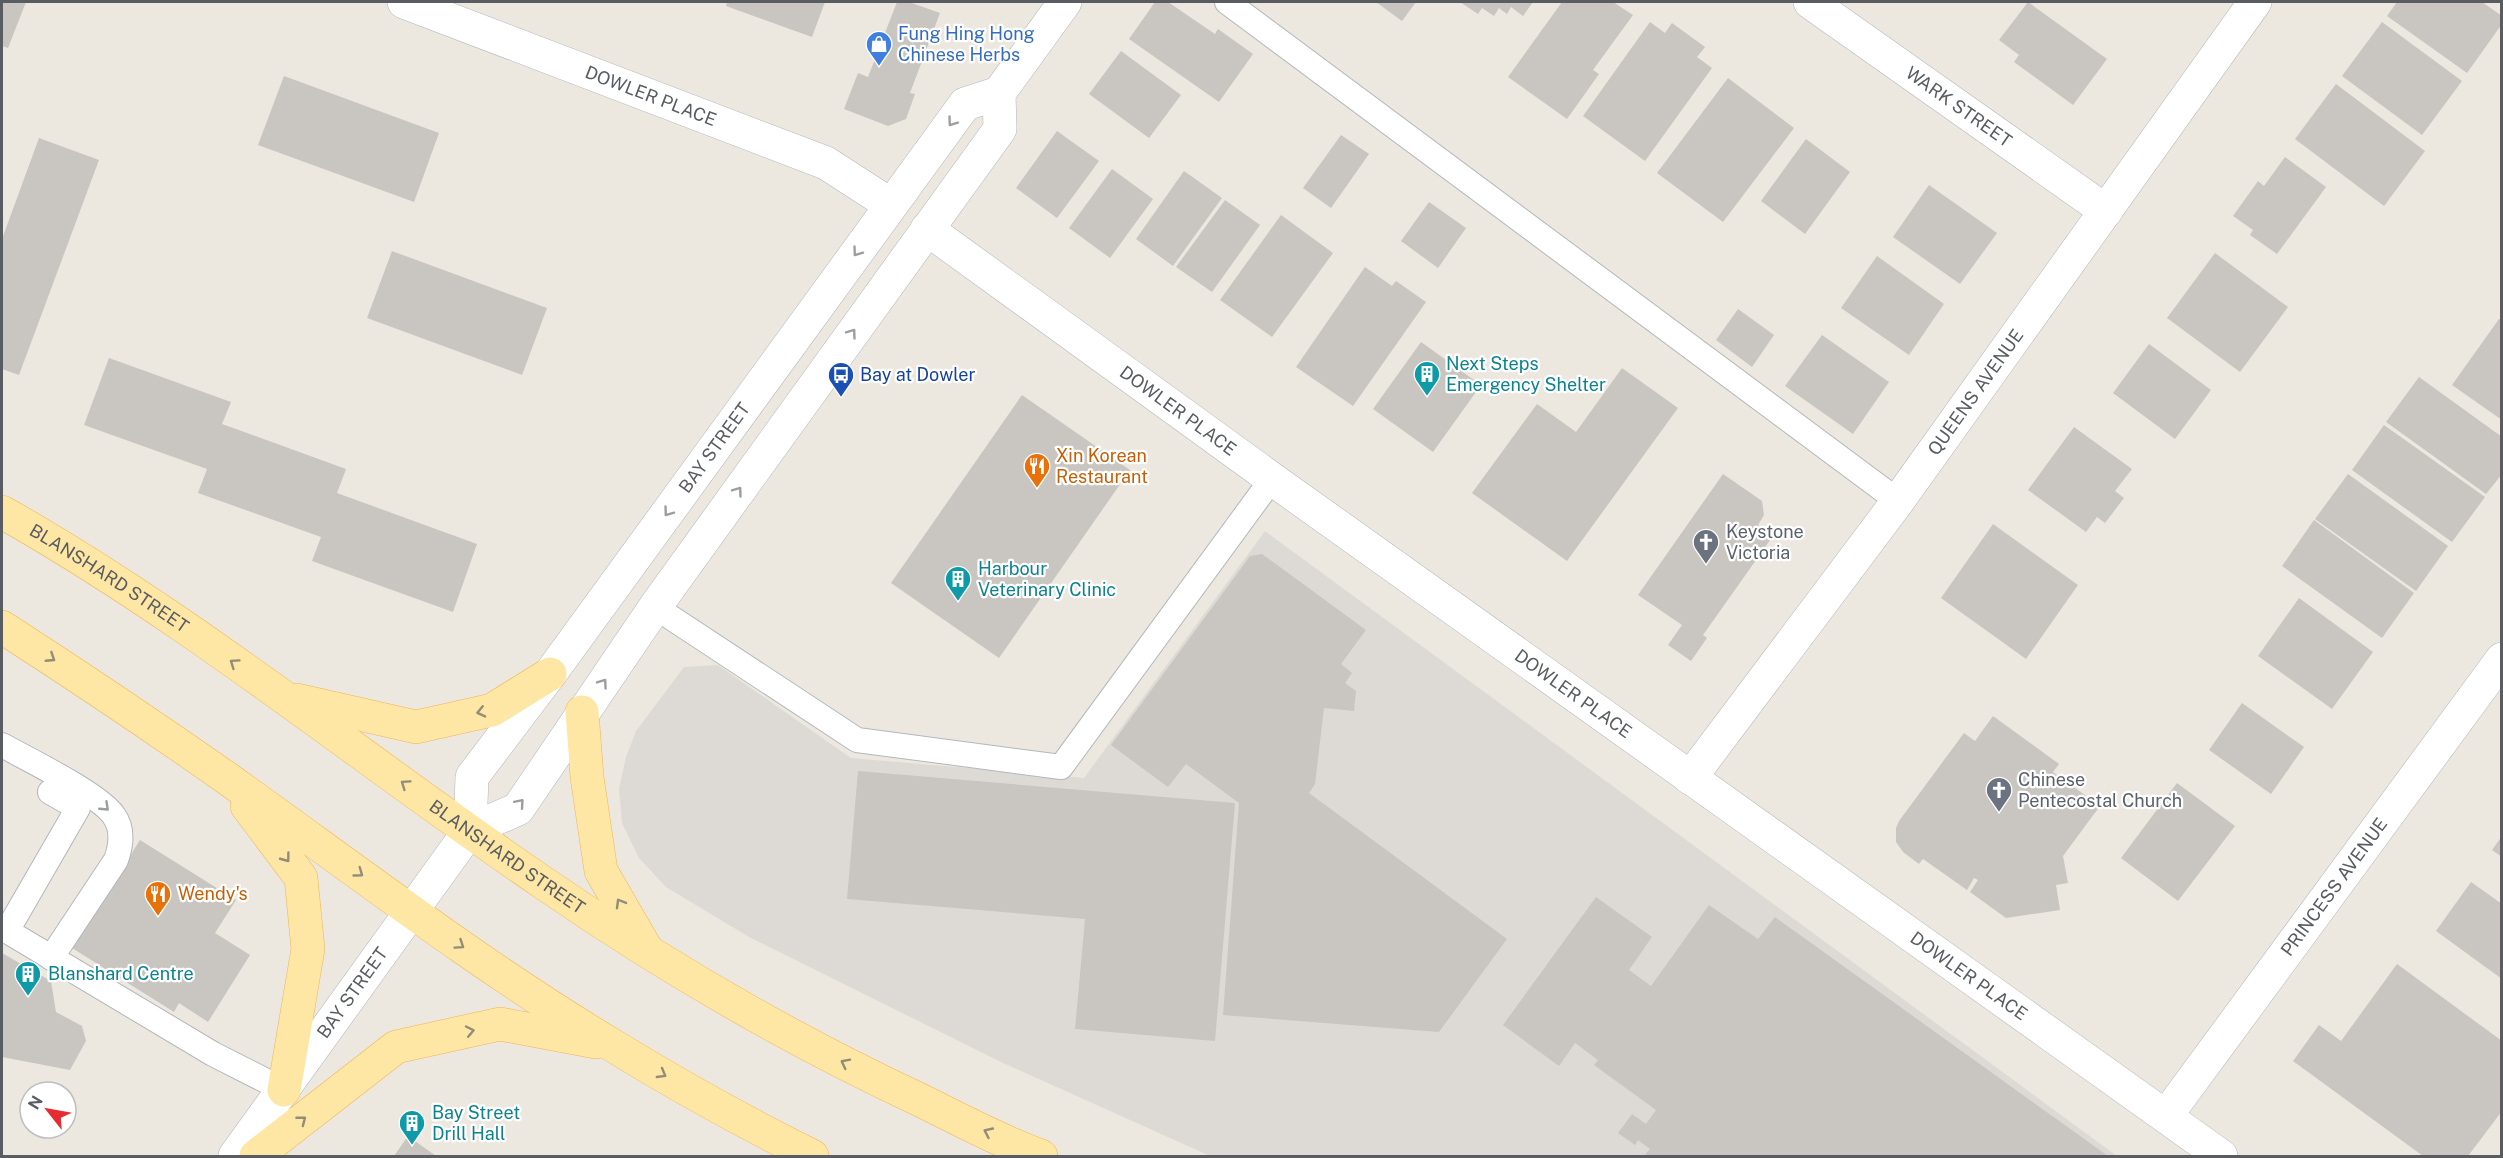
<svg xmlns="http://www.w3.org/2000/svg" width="2503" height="1158" viewBox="0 0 2503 1158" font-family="'Public Sans',sans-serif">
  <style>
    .industrial { fill: #dddad5 }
    .building { fill: #c9c5c0 }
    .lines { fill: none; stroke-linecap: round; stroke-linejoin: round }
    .lane-casing { stroke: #b3b7bb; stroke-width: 26 }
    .street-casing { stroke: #b3b7bb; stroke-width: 34 }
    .secondary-casing { stroke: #b2b6bb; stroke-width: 34 }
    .primary-casing { stroke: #efb457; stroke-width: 34 }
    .lane { stroke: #fff; stroke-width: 24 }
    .street { stroke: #fff; stroke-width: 33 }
    .secondary { stroke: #fff; stroke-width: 33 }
    .primary { stroke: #fee6a4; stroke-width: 33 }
    .oneway { stroke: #9b9ea0 }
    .oneway2 { stroke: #938d78 }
    .labels { text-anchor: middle; stroke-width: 4.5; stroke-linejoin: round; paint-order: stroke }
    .shop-label { font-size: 18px; fill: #366cbe; stroke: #fff; text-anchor: start }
    .street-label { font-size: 18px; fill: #595d61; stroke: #fff }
    .culture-label { font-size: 18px; fill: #0d838f; stroke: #fff; text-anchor: start }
    .transit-label { font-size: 18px; fill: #164399; stroke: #fff; text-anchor: start }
    .food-label { font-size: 18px; fill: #c56008; stroke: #fff; text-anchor: start }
    .worship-label { font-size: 18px; fill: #5b616d; stroke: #fff; text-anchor: start }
  </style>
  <rect width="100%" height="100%" fill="#ece8e0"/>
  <path class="industrial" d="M1265 531 2117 1156H1210L1001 1062 749 937 666 887 639 858 622 823 619 789 626 757 636 731 684 667 718 665 851 758 1084 778Z"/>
  <g class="building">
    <path d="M2 2H26L8 48 2 46Z"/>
    <path d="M727 2H825L812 37 726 6Z"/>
    <path d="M897 2H909L940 13 910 93 915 94 906 119 888 126 844 109 858 73 868 77Z"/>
    <path d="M1155 2H1168L1215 34 1218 29 1253 54 1219 102 1129 39Z"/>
    <path d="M1376 2H1416L1402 21Z"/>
    <path d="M1460 2H1533L1523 16 1511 7 1507 14 1499 8 1494 16 1482 8 1478 14Z"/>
    <path d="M1562 2H1613L1633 15 1593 70 1599 74 1567 119 1508 77Z"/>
    <path d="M2028 2 2107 59 2073 105 2014 62 2019 55 1999 40Z"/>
    <path d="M2397 2H2482L2502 16V24L2467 73 2387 16Z"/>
    <path d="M1650 22 1665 33 1672 23 1705 47 1697 57 1712 68 1645 161 1583 116Z"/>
    <path d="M2382 22 2462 81 2422 135 2342 76Z"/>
    <path d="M1121 51 1181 95 1149 138 1089 94Z"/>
    <path d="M284 76 439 133 414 202 258 145Z"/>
    <path d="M1728 78 1794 128 1723 222 1657 173Z"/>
    <path d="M2336 84 2425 151 2384 206 2295 139Z"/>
    <path d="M1057 131 1099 161 1057 218 1016 188Z"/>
    <path d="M1341 135 1369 154 1331 208 1303 188Z"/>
    <path d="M39 138 99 160 19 375 2 369V239Z"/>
    <path d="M1806 139 1850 172 1805 234 1761 201Z"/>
    <path d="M2285 157 2326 187 2277 254 2250 235 2253 230 2233 216 2258 181 2264 186Z"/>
    <path d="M1112 169 1153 199 1110 258 1069 228Z"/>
    <path d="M1184 171 1222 198 1173 266 1136 239Z"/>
    <path d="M1929 185 1997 233 1960 284 1893 237Z"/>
    <path d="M1225 200 1260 225 1212 292 1176 267Z"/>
    <path d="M1429 202 1466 228 1438 268 1401 241Z"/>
    <path d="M1281 215 1333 253 1272 337 1220 300Z"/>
    <path d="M392 251 547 308 522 375 367 318Z"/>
    <path d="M2215 253 2288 307 2240 372 2167 318Z"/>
    <path d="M1877 256 1944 304 1909 355 1841 308Z"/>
    <path d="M1365 267 1392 286 1396 281 1426 302 1353 406 1296 367Z"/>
    <path d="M1738 309 1774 335 1752 367 1716 340Z"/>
    <path d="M2499 319 2502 320V420L2452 385Z"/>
    <path d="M1822 335 1889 382 1853 434 1785 386Z"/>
    <path d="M1421 342 1481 385 1433 452 1373 409Z"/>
    <path d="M2149 344 2211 390 2175 439 2113 393Z"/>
    <path d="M109 358 231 402 222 424 346 469 337 493 477 544 453 612 312 561 321 537 198 493 207 469 84 425Z"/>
    <path d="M1622 368 1678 408 1567 561 1472 493 1537 404 1576 432Z"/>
    <path d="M2419 377 2502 437V474L2486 494 2386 422Z"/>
    <path d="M1022 395 1130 470 999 658 891 583Z"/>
    <path d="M2384 425 2485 497 2452 542 2352 470Z"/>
    <path d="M2074 427 2132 469 2115 491 2124 498 2105 523 2097 517 2086 532 2028 490Z"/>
    <path d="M1723 474 1762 501 1764 515 1758 525 1773 536 1703 635 1707 638 1691 661 1668 645 1682 625 1638 595Z"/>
    <path d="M2348 474 2448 546 2416 591 2315 519Z"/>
    <path d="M2314 520 2414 593 2382 638 2282 566Z"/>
    <path d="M1993 524 2078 585 2026 659 1941 598Z"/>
    <path d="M1262 554 1366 630 1341 664 1352 673 1345 683 1356 691 1354 711 1324 708 1315 784 1309 793 1507 939 1439 1032 1223 1015 1239 803 1186 764 1168 787 1111 745 1250 556Z"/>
    <path d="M2299 598 2373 652 2332 709 2258 656Z"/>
    <path d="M2242 703 2304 747 2271 794 2209 750Z"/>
    <path d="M1993 716 2059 764 2053 772 2100 806 2063 856 2068 883 2056 885 2060 910 2006 918 1970 892 1978 880 1974 878 1967 890 1923 859 1919 864 1903 852 1896 842V828L1899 821 1964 733 1975 741Z"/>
    <path d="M858 771 1235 803 1215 1041 1075 1029 1085 919 847 899Z"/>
    <path d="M2177 783 2235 826 2178 901 2121 858Z"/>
    <path d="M2502 836V857L2492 850Z"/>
    <path d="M140 840 236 900 215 933 250 955 208 1022 179 1003 174 1012 72 948Z"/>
    <path d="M2471 882 2502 904V979L2436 931Z"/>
    <path d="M1596 897 1652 937 1629 970 1651 986 1709 905 1758 939 1775 917 2108 1156H1644L1650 1149 1638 1140 1635 1145 1618 1133 1632 1114 1646 1124 1656 1110 1594 1065 1598 1060 1575 1043 1559 1066 1503 1025Z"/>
    <path d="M2 953 51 981 56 1012 82 1026 86 1041 70 1070 2 1057Z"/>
    <path d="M2397 964 2502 1041V1111L2468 1156H2423L2293 1061 2319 1025 2341 1041Z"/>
    <path d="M408 1136 436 1156H394Z"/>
  </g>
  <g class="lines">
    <g class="lane-casing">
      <g id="lane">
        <path d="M1227 2 1898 501"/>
        <path d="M655 607 857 740 1061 767 1272 479"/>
        <path d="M2 745C27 759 101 795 114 816 124 830 121 846 116 860L51 958"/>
        <path d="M2 928 213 1054 284 1090"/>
        <path d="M7 931 78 808 50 792"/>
      </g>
    </g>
    <g class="street-casing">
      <g id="street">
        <path id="s1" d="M404 2 826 163 891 205"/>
        <path id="s2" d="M1810 2 2106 211"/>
        <path id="s3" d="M927 229 1272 479 2221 1156"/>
        <path id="s4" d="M1690 778 1898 501 2255 2"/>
        <path id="s5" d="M2166 1116 2502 659"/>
      </g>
    </g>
    <g class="secondary-casing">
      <g id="secondary">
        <path id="s6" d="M470 830 472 777 550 674 965 104 999 93 1065 2"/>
        <path id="s7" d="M235 1156 470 830 518 809 655 607 1000 129 999 93"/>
      </g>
    </g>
    <g class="primary-casing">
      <g id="primary">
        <path id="s8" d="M2 512C193 620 364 761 545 884 664 966 788 1038 918 1099 959 1119 999 1141 1041 1156"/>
        <path d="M2 627C78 676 154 727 228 779 354 869 479 965 612 1045 677 1085 744 1122 812 1156"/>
        <path d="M297 700 416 727 492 710 550 674"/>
        <path d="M582 712 587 777 601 871 645 947"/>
        <path d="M247 806 301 878 308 949 284 1090"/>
        <path d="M256 1156 396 1047 500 1024 596 1042"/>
      </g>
    </g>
    <use href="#lane" class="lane"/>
    <use href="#street" class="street"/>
    <use href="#secondary" class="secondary"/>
    <use href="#primary" class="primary"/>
  </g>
  <defs><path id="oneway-chevron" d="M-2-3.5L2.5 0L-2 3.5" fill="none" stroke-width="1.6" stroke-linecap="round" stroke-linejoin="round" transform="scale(1.5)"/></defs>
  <g class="oneway">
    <use href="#oneway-chevron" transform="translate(952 122) rotate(126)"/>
    <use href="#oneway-chevron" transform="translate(857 252) rotate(126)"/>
    <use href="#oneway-chevron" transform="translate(852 333) rotate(-54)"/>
    <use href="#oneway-chevron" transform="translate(738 491) rotate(-54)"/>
    <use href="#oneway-chevron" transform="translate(668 512) rotate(126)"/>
    <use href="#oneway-chevron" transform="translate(603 683) rotate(-55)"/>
    <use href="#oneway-chevron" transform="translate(520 803) rotate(-49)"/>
    <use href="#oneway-chevron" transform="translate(105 807) rotate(43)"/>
  </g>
  <g class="oneway2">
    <use href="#oneway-chevron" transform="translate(51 658) rotate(33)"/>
    <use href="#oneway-chevron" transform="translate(234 663) rotate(-145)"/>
    <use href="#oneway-chevron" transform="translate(481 712) rotate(167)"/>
    <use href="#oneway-chevron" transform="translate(405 784) rotate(-145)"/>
    <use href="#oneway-chevron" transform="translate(286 858) rotate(53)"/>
    <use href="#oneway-chevron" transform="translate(359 873) rotate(36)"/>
    <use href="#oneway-chevron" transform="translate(620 903) rotate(-120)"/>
    <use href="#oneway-chevron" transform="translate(460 945) rotate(34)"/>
    <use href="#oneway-chevron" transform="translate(470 1031) rotate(-12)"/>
    <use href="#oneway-chevron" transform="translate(845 1063) rotate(-153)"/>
    <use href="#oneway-chevron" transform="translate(662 1074) rotate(30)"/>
    <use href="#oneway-chevron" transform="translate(302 1120) rotate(-38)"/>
    <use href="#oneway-chevron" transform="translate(988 1132) rotate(-155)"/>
  </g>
  <defs>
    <g id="shop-pin" transform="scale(1.35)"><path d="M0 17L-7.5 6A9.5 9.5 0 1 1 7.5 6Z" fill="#3f7fe0" stroke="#fff"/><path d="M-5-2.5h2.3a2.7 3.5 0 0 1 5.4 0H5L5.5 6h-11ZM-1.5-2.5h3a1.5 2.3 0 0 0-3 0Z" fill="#fff"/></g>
    <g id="building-pin" transform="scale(1.35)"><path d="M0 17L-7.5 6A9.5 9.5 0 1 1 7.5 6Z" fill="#0f9aa8" stroke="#fff"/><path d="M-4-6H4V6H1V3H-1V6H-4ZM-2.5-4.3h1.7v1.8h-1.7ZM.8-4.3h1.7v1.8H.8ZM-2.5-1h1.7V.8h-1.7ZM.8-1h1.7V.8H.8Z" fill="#fff"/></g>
    <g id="bus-pin" transform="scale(1.35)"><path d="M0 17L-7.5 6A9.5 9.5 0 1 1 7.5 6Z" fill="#1a4fb4" stroke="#fff"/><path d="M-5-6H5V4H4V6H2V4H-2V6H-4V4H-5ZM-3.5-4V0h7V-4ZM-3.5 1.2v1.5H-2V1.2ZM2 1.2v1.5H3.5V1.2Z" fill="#fff"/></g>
    <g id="restaurant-pin" transform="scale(1.35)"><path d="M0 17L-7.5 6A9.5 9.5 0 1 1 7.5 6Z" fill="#e8710a" stroke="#fff"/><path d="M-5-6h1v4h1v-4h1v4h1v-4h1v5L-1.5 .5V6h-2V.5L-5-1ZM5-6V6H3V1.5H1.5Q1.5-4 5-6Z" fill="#fff"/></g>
    <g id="church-pin" transform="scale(1.35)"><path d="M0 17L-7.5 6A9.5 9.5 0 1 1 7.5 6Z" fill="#6b7280" stroke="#fff"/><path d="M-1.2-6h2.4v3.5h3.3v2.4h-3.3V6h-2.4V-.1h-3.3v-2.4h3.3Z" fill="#fff"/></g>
  </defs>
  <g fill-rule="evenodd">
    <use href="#shop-pin" x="879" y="44"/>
    <use href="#building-pin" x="1427" y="374"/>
    <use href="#bus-pin" x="841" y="375"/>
    <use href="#restaurant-pin" x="1037" y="466"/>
    <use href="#church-pin" x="1706" y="542"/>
    <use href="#building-pin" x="958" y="579"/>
    <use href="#church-pin" x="1999" y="790"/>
    <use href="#restaurant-pin" x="158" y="894"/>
    <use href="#building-pin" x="28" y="974"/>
    <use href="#building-pin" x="412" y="1123"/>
  </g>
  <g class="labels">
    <g class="shop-label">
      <text x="898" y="40">Fung Hing Hong<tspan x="898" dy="21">Chinese Herbs</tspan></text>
    </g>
    <g class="street-label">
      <text dy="6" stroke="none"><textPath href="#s1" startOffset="264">DOWLER PLACE</textPath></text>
      <text dy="6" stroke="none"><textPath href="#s2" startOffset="182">WARK STREET</textPath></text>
      <text dy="6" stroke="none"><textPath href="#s4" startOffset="480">QUEENS AVENUE</textPath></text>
      <text dy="6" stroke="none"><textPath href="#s3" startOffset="310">DOWLER PLACE</textPath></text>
      <text dy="6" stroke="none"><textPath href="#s6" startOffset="462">BAY STREET</textPath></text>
      <text dy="6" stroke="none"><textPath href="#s8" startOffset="126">BLANSHARD STREET</textPath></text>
      <text dy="6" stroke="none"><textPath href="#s3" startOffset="796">DOWLER PLACE</textPath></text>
      <text dy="6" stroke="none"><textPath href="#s8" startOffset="612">BLANSHARD STREET</textPath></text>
      <text dy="6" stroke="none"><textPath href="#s5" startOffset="284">PRINCESS AVENUE</textPath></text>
      <text dy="6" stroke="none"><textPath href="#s3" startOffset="1282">DOWLER PLACE</textPath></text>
      <text dy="6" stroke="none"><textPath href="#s7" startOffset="201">BAY STREET</textPath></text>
    </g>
    <g class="culture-label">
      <text x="1446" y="370">Next Steps<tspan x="1446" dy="21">Emergency Shelter</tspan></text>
      <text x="978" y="575">Harbour<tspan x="978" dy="21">Veterinary Clinic</tspan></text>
      <text x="48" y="980">Blanshard Centre</text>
      <text x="432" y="1119">Bay Street<tspan x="432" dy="21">Drill Hall</tspan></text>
    </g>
    <g class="transit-label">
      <text x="860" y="381">Bay at Dowler</text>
    </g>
    <g class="food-label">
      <text x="1056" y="462">Xin Korean<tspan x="1056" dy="21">Restaurant</tspan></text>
      <text x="178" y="900">Wendy's</text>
    </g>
    <g class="worship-label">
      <text x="1726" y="538">Keystone<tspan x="1726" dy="21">Victoria</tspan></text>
      <text x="2018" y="786">Chinese<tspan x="2018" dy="21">Pentecostal Church</tspan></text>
    </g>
  </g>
  <rect width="2503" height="1158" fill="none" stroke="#595d61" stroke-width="6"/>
  <g transform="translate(48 1110) rotate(301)"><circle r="28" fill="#ffffff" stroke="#bdbec0" stroke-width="1.5"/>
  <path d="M0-4.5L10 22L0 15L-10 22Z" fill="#e62c31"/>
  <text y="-9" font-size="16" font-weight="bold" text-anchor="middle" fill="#595d61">N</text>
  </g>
</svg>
